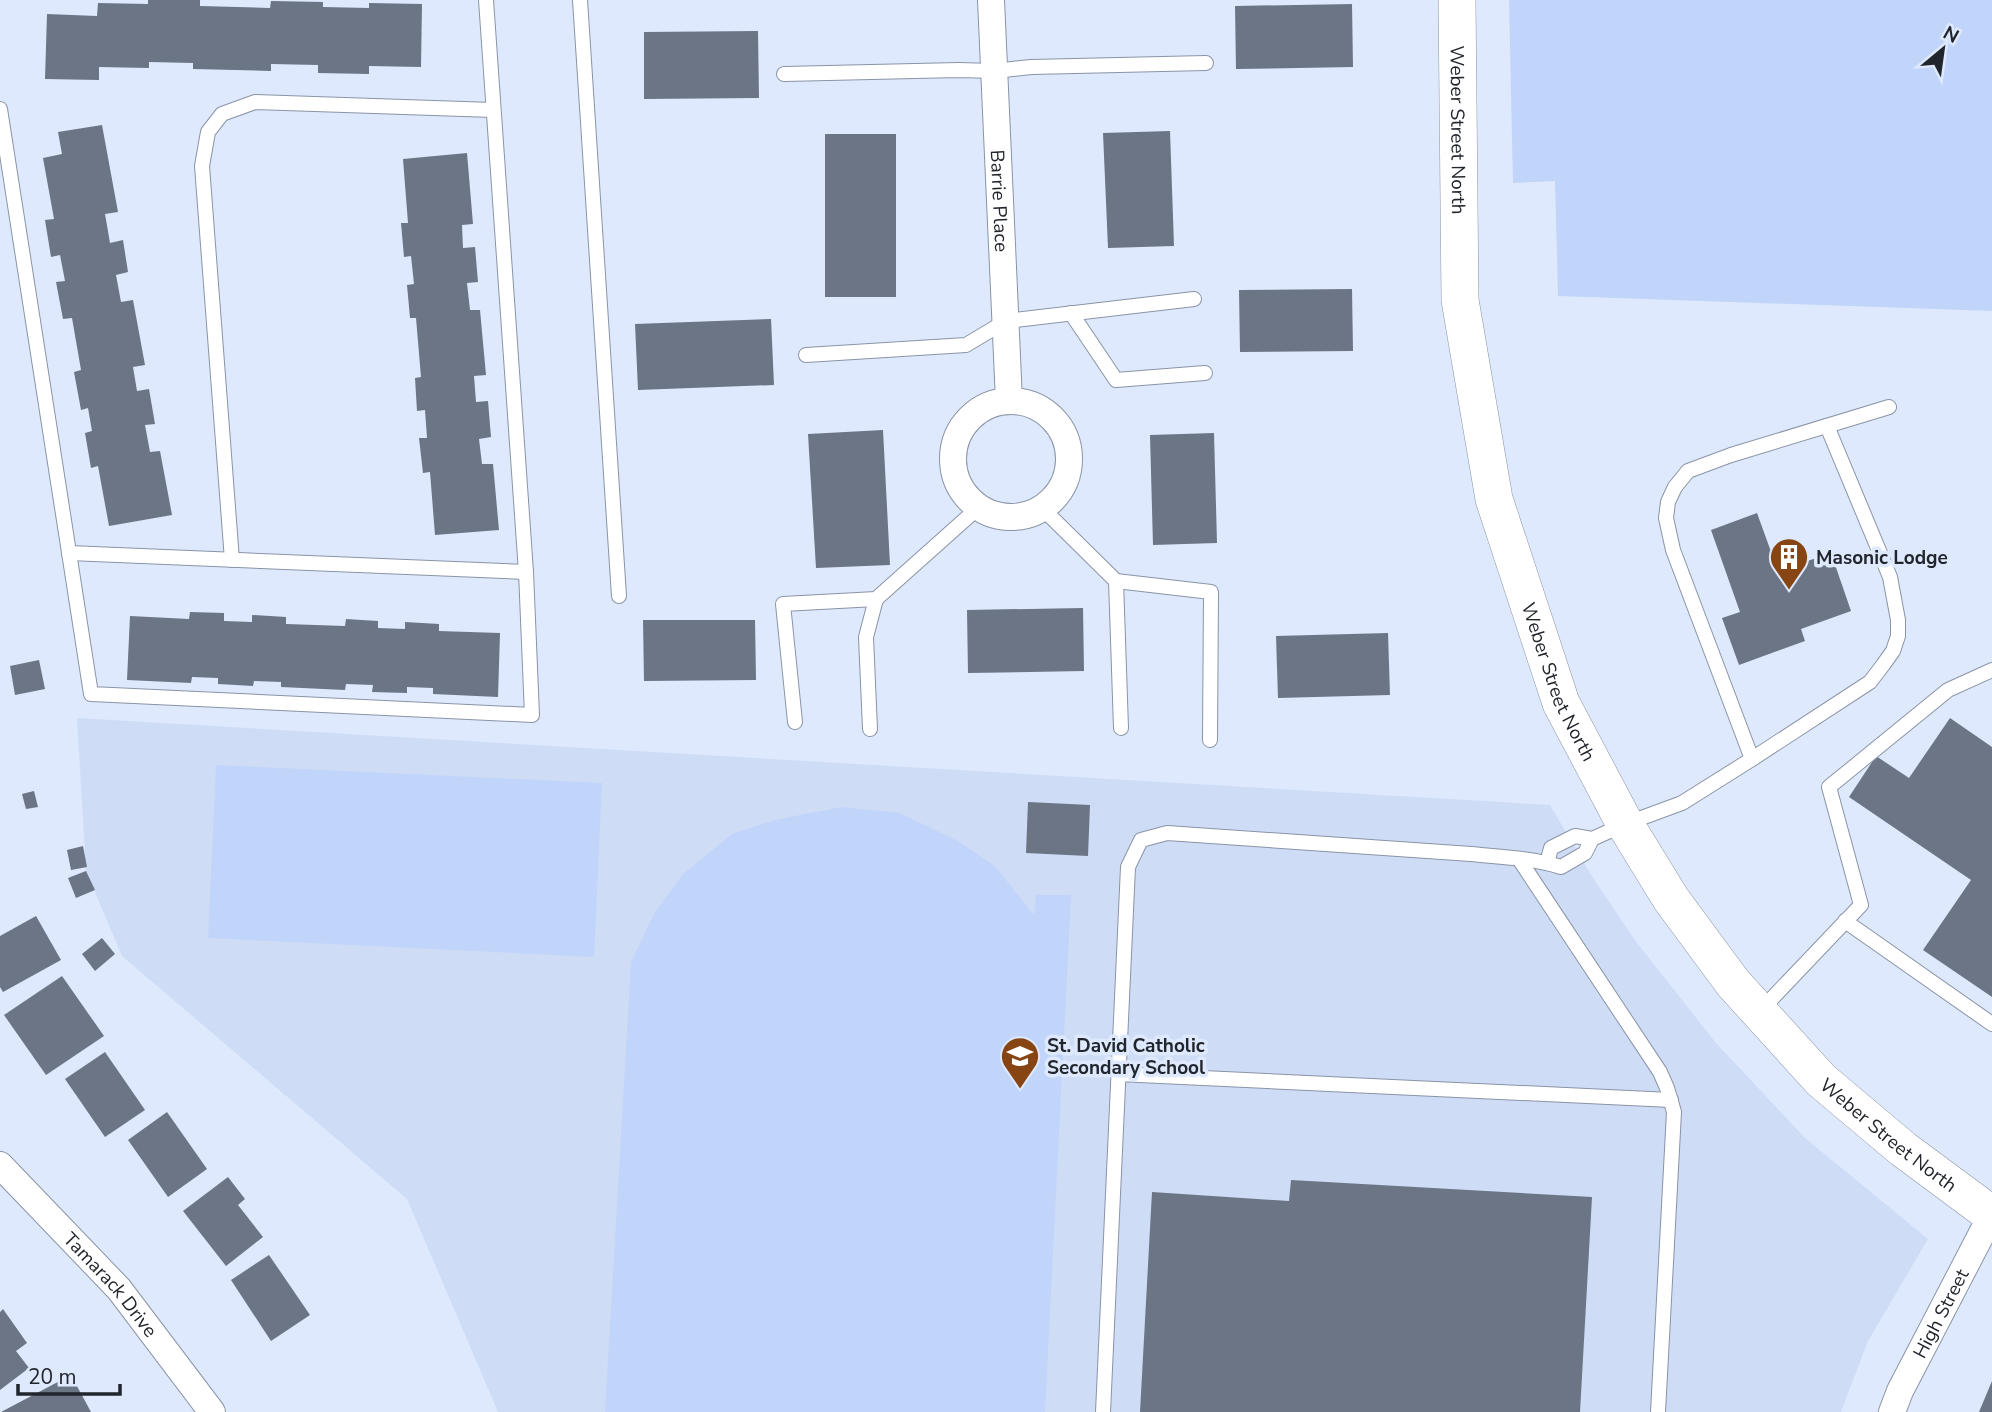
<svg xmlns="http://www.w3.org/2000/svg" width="1992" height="1412" viewBox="0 0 1992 1412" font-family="'Nunito Sans',sans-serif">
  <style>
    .built { fill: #cedcf6 }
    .green { fill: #c1d5fa }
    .building { fill: #6b7586 }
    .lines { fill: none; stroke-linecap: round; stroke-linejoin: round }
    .lane-casing { stroke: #8a94a6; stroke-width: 16 }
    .street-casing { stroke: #8a94a6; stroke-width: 28 }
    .secondary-casing { stroke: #8a94a6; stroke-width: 38 }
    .lane { stroke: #fff; stroke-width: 14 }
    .street { stroke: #fff; stroke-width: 26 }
    .secondary { stroke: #fff; stroke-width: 37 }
    .labels { text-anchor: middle; stroke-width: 7; stroke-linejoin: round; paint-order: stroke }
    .street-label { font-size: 19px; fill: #21252c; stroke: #dee9fd }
    .poi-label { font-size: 19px; font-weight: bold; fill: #21252c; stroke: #dee9fd; text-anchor: start }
  </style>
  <rect width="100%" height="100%" fill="#dee9fd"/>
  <path class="built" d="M77 718 1550 805 1593 878 1637 943 1716 1043 1805 1138 1928 1239 1868 1341 1841 1412H498L407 1199 122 956 86 871Z"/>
  <g class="green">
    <path d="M1509 0H1992V311L1558 296 1555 181 1513 183Z"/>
    <path d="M216 765 602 783 594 957 208 938Z"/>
    <path d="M841 807 900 813 958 841 995 866 1034 915 1036 895H1071L1045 1412H605L631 962 655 912 683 874 732 834 775 820Z"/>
  </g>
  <g class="building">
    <path d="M148 0H200V6L270 8 271 1 323 2V7L369 8V3L422 4 421 67 369 66V74L318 73V65L271 64V71L193 69V63L149 62V68L99 67V80L45 79 47 14 97 16 98 3 148 4Z"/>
    <path d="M1352 4 1353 67 1236 69 1235 6Z"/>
    <path d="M758 31 759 98 644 99V32Z"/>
    <path d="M102 125 118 212 105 214 110 243 123 240 128 272 116 275 121 302 133 300 145 365 133 367 137 391 149 389 155 424 145 425 150 452 160 451 172 515 109 526 98 466 91 468 85 433 92 431 88 408 81 410 74 372 81 370 72 318 63 319 56 282 65 281 60 255 51 257 45 220 54 219 43 158 62 154 58 132Z"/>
    <path d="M1170 131 1174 246 1108 248 1103 133Z"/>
    <rect x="825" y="134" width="71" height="163"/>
    <path d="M467 153 473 224 462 225 463 248 475 247 478 282 467 283 470 310H480L486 375 474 376 476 402 488 401 491 437 479 439 482 464H493L499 530 435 535 430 472 423 473 419 438H427L425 410 417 411 415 378 421 377 416 318H410L407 285 414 284 411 256 404 257 401 223H408L403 159Z"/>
    <path d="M1352 289 1353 351 1240 352 1239 290Z"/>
    <path d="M771 319 774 385 638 390 635 324Z"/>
    <path d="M883 430 890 565 816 568 808 434Z"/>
    <path d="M1214 433 1217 543 1153 545 1150 435Z"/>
    <path d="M1757 513 1778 571 1831 553 1851 611 1801 629 1805 641 1739 665 1722 618 1740 612 1711 530Z"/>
    <path d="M1083 608 1084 671 968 673 967 610Z"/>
    <path d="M190 612 224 613V621L252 622V615L286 617V624L345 626 346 619 378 621V628L405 629V622L439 624V631L500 633 498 697 433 694V688L407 687V693L372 692 373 685 346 684 345 690 281 687V682L254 681 253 686 218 684V678L192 677 191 683 127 680 130 616 189 619Z"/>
    <path d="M643 620H755L756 680 644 681Z"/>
    <path d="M1388 633 1390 695 1278 698 1276 636Z"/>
    <path d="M39 660 45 689 15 695 10 666Z"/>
    <path d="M1950 718 1992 747V997L1923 950 1971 880 1849 797 1876 756 1909 778Z"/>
    <path d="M34 791 38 807 26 809 22 794Z"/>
    <path d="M1028 802 1090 805 1088 856 1026 853Z"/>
    <path d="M83 846 87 867 71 870 67 850Z"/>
    <path d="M86 871 95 890 76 898 68 878Z"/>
    <path d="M36 916 61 960 3 992 0 987V936Z"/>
    <path d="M102 938 115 954 95 971 82 954Z"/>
    <path d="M62 976 104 1036 46 1075 4 1015Z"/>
    <path d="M105 1052 145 1110 105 1137 65 1079Z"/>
    <path d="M167 1112 207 1169 168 1197 128 1140Z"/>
    <path d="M228 1177 245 1199 238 1205 263 1237 226 1266 183 1211Z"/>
    <path d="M1291 1180 1592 1197 1580 1412H1140L1152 1192 1289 1201Z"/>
    <path d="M269 1255 310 1315 271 1341 231 1280Z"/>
    <path d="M3 1309 27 1343 16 1351 29 1368 0 1390V1312Z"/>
    <path d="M71 1375 91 1412H1Z"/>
    <path d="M1992 1381V1412H1979Z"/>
  </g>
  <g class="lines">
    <g class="lane-casing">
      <g id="lane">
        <path d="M580 0 619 596"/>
        <path d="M784 74 959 70 994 71 1031 67 1206 63"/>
        <path d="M0 109 91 694 532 715 526 572 486 0"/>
        <path d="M1071 313 1116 380 1205 373"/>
        <path d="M806 355 966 345 1006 321 1194 299"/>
        <path d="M1043 509 1116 581 1121 728"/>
        <path d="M69 553 526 572"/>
        <path d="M232 560 202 166 208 132 222 114 255 102 493 110"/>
        <path d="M1116 581 1211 592 1210 740"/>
        <path d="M795 722 783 604 876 599 979 507"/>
        <path d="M870 729 866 637 876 599"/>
        <path d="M1752 759 1673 550 1666 518 1668 502 1675 487 1688 471 1731 455 1889 407"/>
        <path d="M1519 859 1660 1072 1667 1088 1674 1112 1658 1412"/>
        <path d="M1547 863 1551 848 1575 836 1592 839 1625 824 1682 803 1752 759 1870 682 1883 665 1893 651 1898 636V620L1890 577 1827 426"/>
        <path d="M1845 921 1992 1024"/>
        <path d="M1760 1011 1861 905 1829 787 1948 690 1992 670"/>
        <path d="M1118 1074 1671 1100"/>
        <path d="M1103 1412 1128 867 1141 840 1167 833 1471 854C1501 857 1532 858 1561 867L1585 853 1592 839"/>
      </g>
    </g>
    <g class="street-casing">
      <g id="street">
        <path id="s1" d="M991 0 1009 401"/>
        <circle cx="1011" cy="459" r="58"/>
        <path id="s2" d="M0 1165 119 1289 212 1412"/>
        <path id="s3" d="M1892 1412 1900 1391 1992 1214"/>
      </g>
    </g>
    <g class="secondary-casing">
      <g id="secondary">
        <path id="s4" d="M1457 0 1460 300 1494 499 1561 703 1625 824 1671 899 1733 983 1821 1080 1903 1149 1992 1215"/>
      </g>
    </g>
    <use href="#lane" class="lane"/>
    <use href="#street" class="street"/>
    <use href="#secondary" class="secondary"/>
  </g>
  <defs>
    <g id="building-pin" transform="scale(2.0125)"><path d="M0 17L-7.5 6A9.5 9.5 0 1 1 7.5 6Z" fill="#874514" stroke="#dee9fd"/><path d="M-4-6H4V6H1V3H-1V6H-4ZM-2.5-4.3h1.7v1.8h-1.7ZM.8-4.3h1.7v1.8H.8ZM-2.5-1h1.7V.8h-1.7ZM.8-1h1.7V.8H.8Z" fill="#fff"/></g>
    <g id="school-pin" transform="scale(2.0125)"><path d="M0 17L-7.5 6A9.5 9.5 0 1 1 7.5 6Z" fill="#874514" stroke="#dee9fd"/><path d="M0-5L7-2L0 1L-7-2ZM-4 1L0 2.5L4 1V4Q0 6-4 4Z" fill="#fff"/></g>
  </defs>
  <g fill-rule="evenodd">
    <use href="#building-pin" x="1789" y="557"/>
    <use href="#school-pin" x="1020" y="1056"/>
  </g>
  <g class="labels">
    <g class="street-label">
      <text dy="7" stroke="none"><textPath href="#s4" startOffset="130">Weber Street North</textPath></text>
      <text dy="7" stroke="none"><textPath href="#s1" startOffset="201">Barrie Place</textPath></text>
      <text dy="7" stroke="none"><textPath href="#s4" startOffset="696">Weber Street North</textPath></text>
      <text dy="7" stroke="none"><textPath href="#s4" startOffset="1264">Weber Street North</textPath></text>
      <text dy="7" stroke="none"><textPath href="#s2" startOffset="163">Tamarack Drive</textPath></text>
      <text dy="7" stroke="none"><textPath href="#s3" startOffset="110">High Street</textPath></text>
    </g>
    <g class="poi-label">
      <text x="1816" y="564">Masonic Lodge</text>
      <text x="1047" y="1052">St. David Catholic<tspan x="1047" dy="22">Secondary School</tspan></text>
    </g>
  </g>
  <g transform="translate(1943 49) rotate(29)" stroke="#dee9fd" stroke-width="5" paint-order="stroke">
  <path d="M0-5L12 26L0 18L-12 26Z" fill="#21252c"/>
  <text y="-10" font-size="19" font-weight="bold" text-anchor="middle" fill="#21252c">N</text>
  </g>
  <path d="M18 1384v10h102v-10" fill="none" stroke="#21252c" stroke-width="3.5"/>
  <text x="28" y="1384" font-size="21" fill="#21252c" stroke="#dee9fd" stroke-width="5" paint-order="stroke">20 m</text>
</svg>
